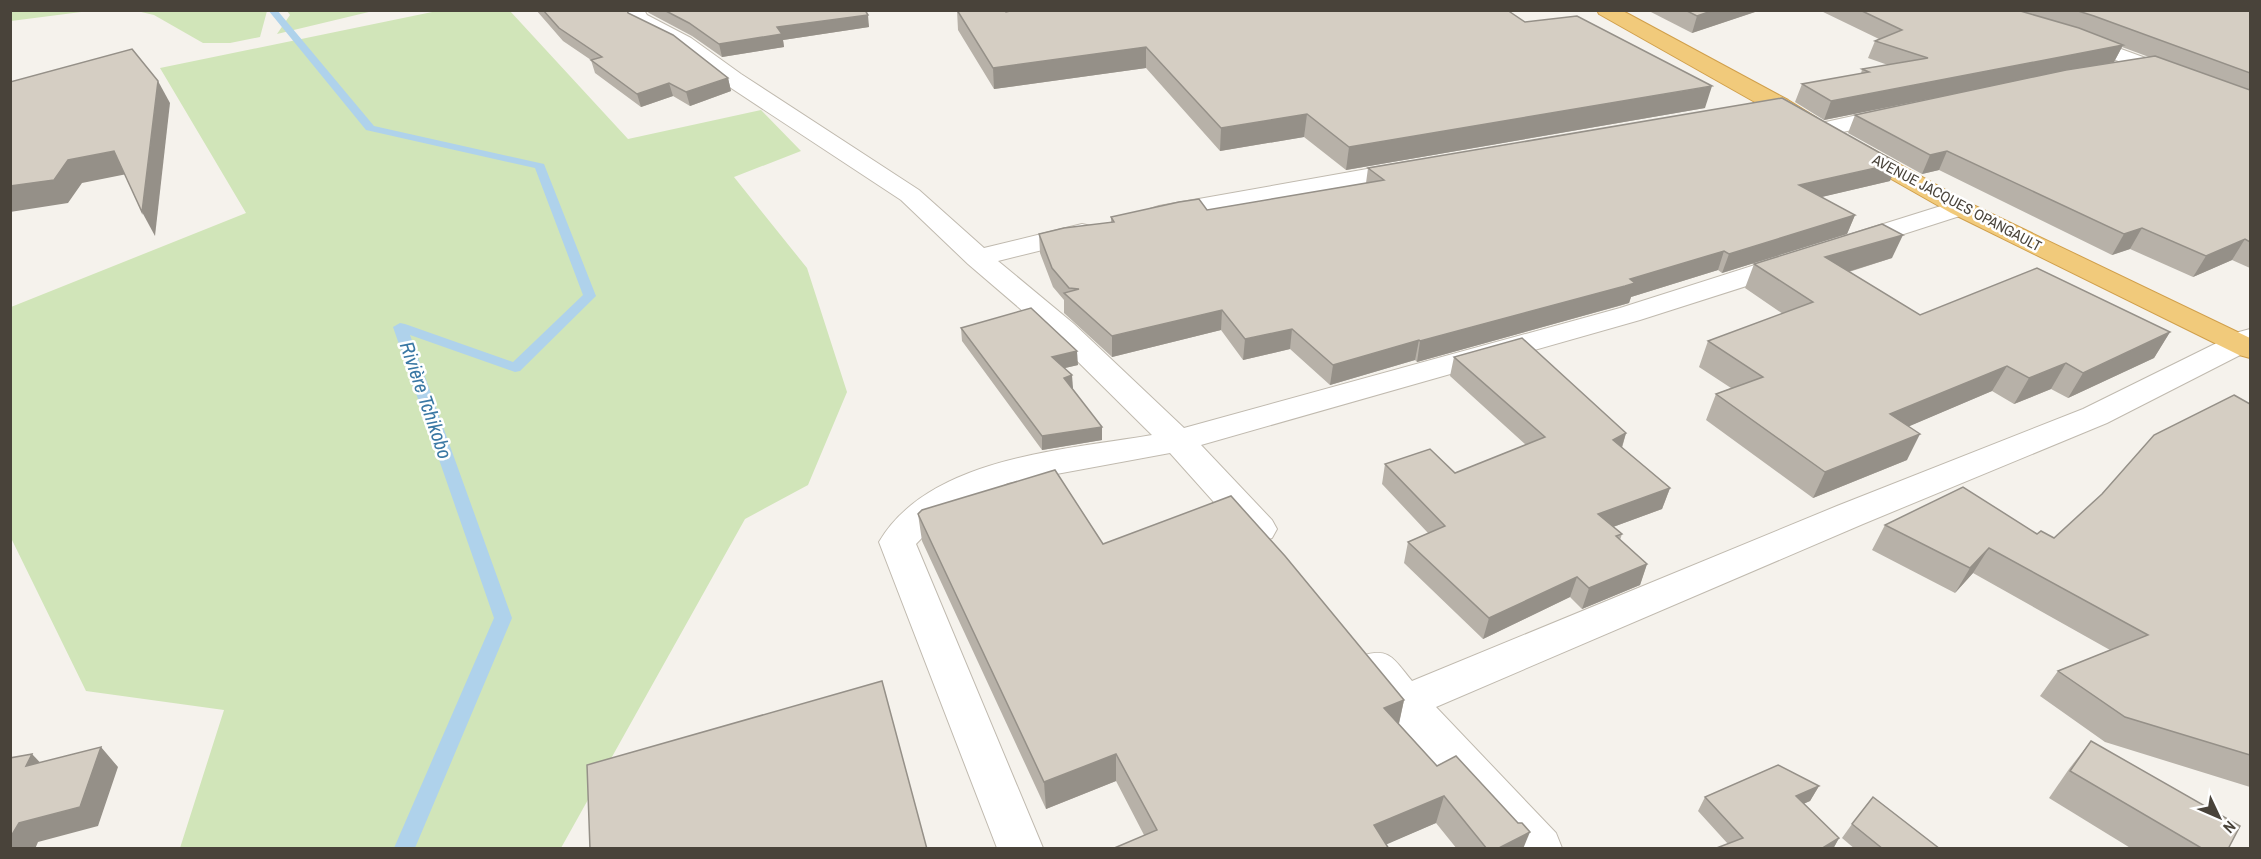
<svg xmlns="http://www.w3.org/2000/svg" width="2261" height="859" viewBox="0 0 2261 859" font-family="'Archivo Narrow',sans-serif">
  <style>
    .green { fill: #d1e5b9 }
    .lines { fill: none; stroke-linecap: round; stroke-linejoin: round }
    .stream { fill: #afd2eb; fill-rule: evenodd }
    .street-casing { stroke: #c0baaf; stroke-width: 2 }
    .highway-casing { stroke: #d09f4b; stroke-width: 2 }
    .street { fill: #fff; fill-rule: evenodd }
    .highway { fill: #f1ca7b; fill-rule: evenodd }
    .wall { fill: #b7b1a8; fill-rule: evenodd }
    .shaded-wall { fill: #959088 }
    .building { fill: #d5cec3; stroke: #959088; stroke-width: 1.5 }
    .labels { text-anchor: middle; stroke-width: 5; stroke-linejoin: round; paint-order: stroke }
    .far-street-label { font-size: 15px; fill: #49433a; stroke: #fff }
    .water-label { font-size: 20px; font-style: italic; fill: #3a78a4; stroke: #fff }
  </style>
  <rect width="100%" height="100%" fill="#f5f2ec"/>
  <g class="green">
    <path d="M11 10H89V11L11 21Z"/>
    <path d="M137 11H267L260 37 230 43H203L154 15Z"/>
    <path d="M287 11H373L277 34 290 15Z"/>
    <path d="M437 11H510L628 139 761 110 801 151 734 177 807 268 847 392 808 485 745 519 561 848H180L224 710 86 691 11 538V307L246 213 160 68Z"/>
  </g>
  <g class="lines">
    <path class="stream" d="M268 10H277L374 126 544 164 596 296 520 371 515 372 410 335 512 618 415 848H394L494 618 393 327 400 323 405 324 513 362 583 295 535 168 366 130Z"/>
    <g class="street-casing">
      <g id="street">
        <path d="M625 10H644L647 15 691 38 741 74 919 190 984 248 1082 224 1091 226 1095 232 1091 238 998 261 1074 324 1184 428 1620 308 1783 256 1793 254 1803 256 1807 262 1803 268 1640 320 1201 445 1272 520 1277 529 1272 538 1259 542 1246 538 1170 453 1008 483 946 513 916 544 1043 848H997L879 542C929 457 1065 450 1152 435L1052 336 968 264 901 200 725 84 677 46 632 23Z"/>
        <path d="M2077 33 2250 96V110L2070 43 2067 39 2070 35Z"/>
        <path d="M1894 107 1902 109 1905 114 1902 119 1820 137 1812 135 1808 130 1812 125Z"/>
        <path d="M1412 161 1421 163 1424 168 1421 173 1159 222 1150 219 1146 214 1150 209 1159 206Z"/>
        <path d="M1960 200 1969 203 1973 208 1969 213 1851 251 1842 249 1838 243 1842 237Z"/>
        <path d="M2250 329V350L2107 423 1863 524 1436 707 1556 833 1562 848H1510L1390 714 1362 678 1356 667 1362 656C1390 646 1395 661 1412 681L1837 506 2083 409 2239 332Z"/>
      </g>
    </g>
    <g class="highway-casing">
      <g id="highway">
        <path d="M1597 10H1621L1788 100 1817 118 1820 123 1817 128 1809 130 1801 128 1599 14Z"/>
        <path d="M1857 143 1865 145 1969 203 2250 338V358L2239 355 1951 213 1849 155 1845 150 1849 145Z"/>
      </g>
    </g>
    <use href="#street" class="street"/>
    <use href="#highway" class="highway"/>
  </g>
  <g class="wall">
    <path d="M536 10H627L628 13 728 78 731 91 690 106 673 96 641 107 595 73 591 60 563 41Z"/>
    <path d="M646 10H865L869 27 783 40 784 47 722 57 692 36 649 13Z"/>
    <path d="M957 10 1525 22 1705 108 1346 170 1304 137 1220 151 1146 68 994 89 958 30Z"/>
    <path d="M1647 10H1761L1692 33Z"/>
    <path d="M1819 10H2250V268L2232 260 2193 277 2130 249 2112 255 1939 170 1922 174 1848 133 1855 115 1953 94 1824 120 1795 102 1802 84 1861 74 1862 69 1888 65 1868 58 1875 41 1879 39ZM2122 47 2149 57 2101 65 2114 62Z"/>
    <path d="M1368 168 1890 181 1821 197 1855 215 1847 234 1722 273 1718 270 1631 297 1629 303 1619 306 1417 362 1415 360 1330 385 1290 349 1243 360 1221 330 1112 357 1064 313V300L1053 287 1040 253 1039 234 1111 222V217L1207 210 1366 183Z"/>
    <path d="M1892 258 1849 272 1920 315 2170 332 2154 358 2068 398 2051 389 2014 404 1992 391 1909 426 1907 460 1813 498 1706 420 1716 394 1731 388 1699 367 1708 341 1783 314 1745 288 1754 264Z"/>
    <path d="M961 328 1078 365 1065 368 1072 388 1102 440 1042 450 962 341Z"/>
    <path d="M1454 357 1626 433 1622 448 1670 488 1662 509 1613 527 1622 534 1620 540 1647 564 1640 585 1582 609 1570 597 1483 639 1404 563 1408 542 1428 533 1382 484 1385 464 1455 473 1526 445 1450 376Z"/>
    <path d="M2250 404V787L2105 742 2040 696 2058 671 2110 650 1973 573 1955 593 1872 550 1885 525 2037 534 2054 538Z"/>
    <path d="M918 514 1103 544 1404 700 1399 724 1437 766 1523 849H1457L1436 823 1386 844 1144 835 1116 781 1046 809 922 541Z"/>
    <path d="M2091 741 2228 849H2132L2049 798 2069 769Z"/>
    <path d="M1819 786 1810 801 1803 804 1839 838 1833 849H1714L1728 844 1698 811 1705 797Z"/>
    <path d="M1852 824 1940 849H1855L1842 838Z"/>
  </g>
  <g class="shaded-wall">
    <path d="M1714 10H1761L1692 33 1697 16Z"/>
    <path d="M868 15 869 27 783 40 784 47 722 57 719 44 777 27Z"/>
    <path d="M2123 45 2114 62 1824 120 1831 101Z"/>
    <path d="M1146 47V68L994 89 993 68Z"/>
    <path d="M728 78 731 91 690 106 686 92Z"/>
    <path d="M158 81 170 103 155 236 142 212Z"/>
    <path d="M669 83 673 96 641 107 637 94Z"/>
    <path d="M1712 86 1705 108 1346 170 1349 147Z"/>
    <path d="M1307 114 1304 137 1220 151 1221 128Z"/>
    <path d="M114 151 127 174 82 183 68 203 10 212V186L68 160Z"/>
    <path d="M1947 151 1939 170 1922 174 1930 155Z"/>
    <path d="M1898 163 1890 181 1792 204 1799 185Z"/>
    <path d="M1855 215 1847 234 1722 273 1729 254Z"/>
    <path d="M2142 228 2130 249 2112 255 2124 234Z"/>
    <path d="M1903 235 1892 258 1815 282 1825 257Z"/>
    <path d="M2245 239 2232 260 2193 277 2206 256Z"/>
    <path d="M1724 251 1718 270 1631 297 1629 303 1417 362 1420 341Z"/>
    <path d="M1222 310 1221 330 1112 357V336Z"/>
    <path d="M1292 329 1290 349 1243 360 1245 339Z"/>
    <path d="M2170 332 2154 358 2068 398 2083 373Z"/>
    <path d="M1419 340 1415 360 1330 385 1333 365Z"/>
    <path d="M1077 351 1078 365 1052 371V357Z"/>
    <path d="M2066 363 2051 389 2014 404 2029 378Z"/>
    <path d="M2007 366 1992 391 1877 440 1890 414Z"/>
    <path d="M1072 375 1073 388 1065 392 1064 378Z"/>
    <path d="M1102 427V440L1042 450V436Z"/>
    <path d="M1626 433 1620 453 1613 440Z"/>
    <path d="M1920 434 1907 460 1813 498 1825 472Z"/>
    <path d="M1670 488 1662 509 1591 535 1598 514Z"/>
    <path d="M1989 548 1973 573 1955 593 1970 568Z"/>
    <path d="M1647 564 1640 585 1582 609 1589 588Z"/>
    <path d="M1577 577 1570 597 1483 639 1489 618Z"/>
    <path d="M1404 700 1398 727 1384 708Z"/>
    <path d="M101 747 118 767 98 826 38 842 35 849H10V838L19 823Z"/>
    <path d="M32 754 50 773 26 766Z"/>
    <path d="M1116 754V781L1046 809 1044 782Z"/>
    <path d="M1819 786 1810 801 1787 811 1796 796Z"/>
    <path d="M1444 796 1436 823 1376 849 1374 825Z"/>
    <path d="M1530 832 1523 849H1497Z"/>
    <path d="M1839 838 1833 849H1821Z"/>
  </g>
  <g class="building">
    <path d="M543 10H627L628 13 673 35 728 78 686 92 669 83 637 94 591 60 602 57 559 28Z"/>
    <path d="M664 10H865L868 15 777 27 782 34 719 44 689 23Z"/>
    <path d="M957 10H1005L1006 12 1015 10H1507L1525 22 1577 16 1712 86 1349 147 1307 114 1221 128 1146 47 993 68Z"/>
    <path d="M1685 10H1714L1697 16Z"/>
    <path d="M1860 10H2017L2079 28 2123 45 1831 101 1802 84 1869 72 1862 69 1928 58 1875 41 1902 30Z"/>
    <path d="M2075 10H2250V73L2094 16Z"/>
    <path d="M132 49 158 81 142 212 114 151 68 160 54 180 10 186V82Z"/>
    <path d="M2155 56 2250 90V242L2245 239 2206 256 2142 228 2124 234 1947 151 1930 155 1855 115 2066 70Z"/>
    <path d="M1782 98 1898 163 1799 185 1855 215 1729 254 1724 251 1630 279 1635 283 1625 286 1420 341 1419 340 1333 365 1292 329 1245 339 1222 310 1112 336 1064 293 1079 289 1069 288 1052 268 1039 234 1064 228 1114 222 1111 217 1179 202 1199 199 1207 210 1384 180 1368 168Z"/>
    <path d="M1882 224 1903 235 1825 257 1920 315 2037 268 2170 332 2083 373 2066 363 2029 378 2007 366 1890 414 1920 434 1825 472 1716 394 1763 377 1708 341 1813 302 1754 264Z"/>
    <path d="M1031 308 1077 351 1052 357 1072 375 1064 378 1102 427 1042 436 961 328Z"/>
    <path d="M1522 338 1626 433 1613 440 1670 488 1598 514 1622 534 1616 536 1647 564 1589 588 1577 577 1489 618 1408 542 1445 526 1385 464 1430 449 1455 473 1545 437 1454 357Z"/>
    <path d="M2234 395 2250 404V755L2125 717 2058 671 2148 635 1989 548 1970 568 1885 525 1963 487 2037 534 2041 531 2054 538 2102 494 2154 435Z"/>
    <path d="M1055 470 1103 544 1231 496 1285 556 1404 700 1384 708 1437 766 1456 756 1518 823H1522L1530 832 1497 849H1487L1444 796 1374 825 1389 849H1112L1157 830 1116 754 1044 782 918 514 922 510Z"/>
    <path d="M882 681 927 849H590L587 765Z"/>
    <path d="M2091 741 2240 826 2228 849H2203L2070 771Z"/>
    <path d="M101 747 80 807 19 823 10 838V758L32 754 26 766Z"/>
    <path d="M1778 765 1819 786 1796 796 1839 838 1821 849H1714L1743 838 1705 797Z"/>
    <path d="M1873 797 1940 849H1883L1852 824Z"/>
  </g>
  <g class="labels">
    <g class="far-street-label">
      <text transform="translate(1957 203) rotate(28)" y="5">AVENUE JACQUES OPANGAULT</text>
    </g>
    <g class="water-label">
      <text transform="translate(426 400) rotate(71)" y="7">Rivière Tchikobo</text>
    </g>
  </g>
  <rect width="2261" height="859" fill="none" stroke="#49433a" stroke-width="24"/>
  <g transform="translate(2219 817) rotate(134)" stroke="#ffffff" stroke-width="4.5" paint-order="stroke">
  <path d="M0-4.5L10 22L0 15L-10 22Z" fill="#49433a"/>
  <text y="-9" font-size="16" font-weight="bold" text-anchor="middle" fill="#49433a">N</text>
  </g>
</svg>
